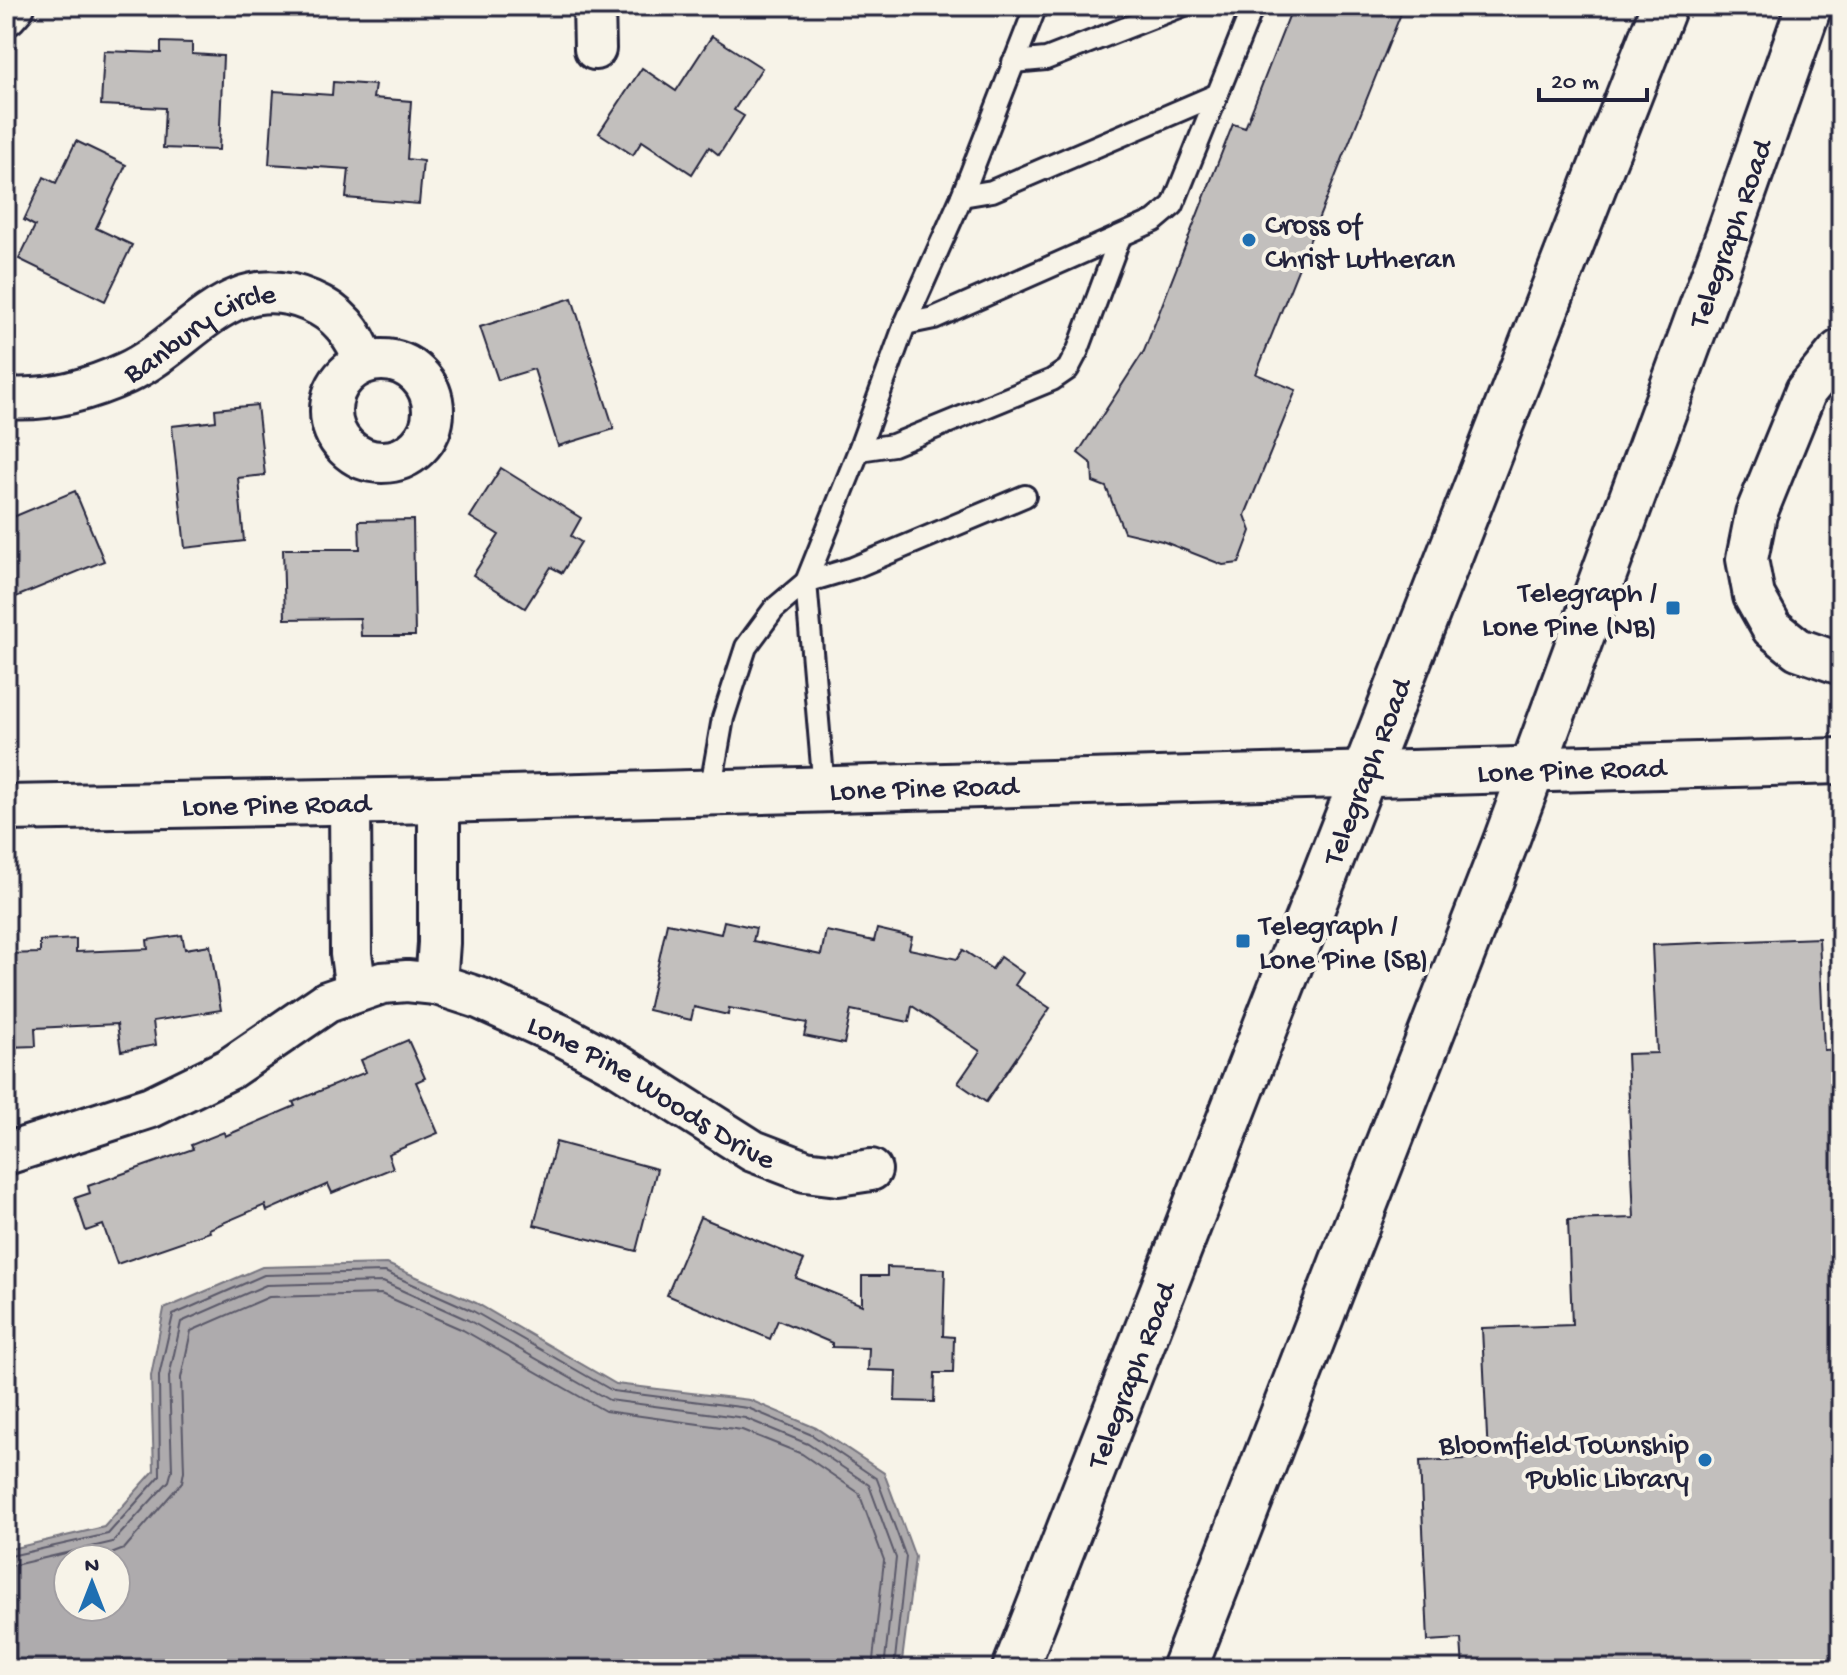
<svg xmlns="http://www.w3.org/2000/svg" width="1847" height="1675" viewBox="0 0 1847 1675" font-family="'Gochi Hand',sans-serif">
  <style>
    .water { fill: #aeabad; stroke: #76747f; stroke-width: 2; fill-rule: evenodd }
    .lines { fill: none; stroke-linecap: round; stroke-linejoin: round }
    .shore { stroke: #5a5969; stroke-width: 2 }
    .building { fill: #c2bfbd; stroke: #22223b; stroke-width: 2 }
    .lane-casing { stroke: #22223b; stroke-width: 26 }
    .street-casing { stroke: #22223b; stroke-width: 46 }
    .secondary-casing { stroke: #22223b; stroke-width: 50 }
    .highway-casing { stroke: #22223b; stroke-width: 50 }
    .lane { stroke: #f7f3e8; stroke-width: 20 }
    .street { stroke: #f7f3e8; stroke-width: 40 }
    .secondary { stroke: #f7f3e8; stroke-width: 44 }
    .highway { stroke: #f7f3e8; stroke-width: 44 }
    .poi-dot { fill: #1f6fb2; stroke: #f7f3e8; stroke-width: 3 }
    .labels { text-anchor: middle; stroke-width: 8; stroke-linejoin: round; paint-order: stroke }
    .poi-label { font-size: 30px; fill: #22223b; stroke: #f7f3e8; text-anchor: start }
    .street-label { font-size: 30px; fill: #22223b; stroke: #f7f3e8 }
  </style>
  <rect width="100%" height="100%" fill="#f7f3e8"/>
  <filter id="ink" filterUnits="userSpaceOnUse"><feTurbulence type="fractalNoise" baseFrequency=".0125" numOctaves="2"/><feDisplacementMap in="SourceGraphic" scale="16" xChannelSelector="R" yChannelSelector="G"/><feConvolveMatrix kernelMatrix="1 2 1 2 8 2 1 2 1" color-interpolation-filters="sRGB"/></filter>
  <g filter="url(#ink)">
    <path class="water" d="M387 1264 476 1303 616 1384 750 1400 816 1428 884 1473 915 1557 901 1669H6V1550L104 1527 154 1471 151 1376 164 1309 262 1267ZM68 1559H116V1607H68Z"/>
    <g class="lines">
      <g class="shore">
        <path d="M6 1557 108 1534 160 1476 159 1376 173 1315 264 1275 385 1272 473 1311 613 1391 748 1408 812 1435 877 1479 906 1557 894 1669"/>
        <path d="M98 1559 124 1549 182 1482 184 1471 181 1378 191 1331 269 1297 381 1294 463 1330 605 1411 742 1430 802 1454 859 1493 884 1560 872 1669"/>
        <path d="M6 1567 113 1542 169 1481 172 1470 169 1377 181 1322 266 1285 383 1282 468 1320 609 1400 745 1418 808 1444 869 1485 896 1558 884 1669"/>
      </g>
    </g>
    <g class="building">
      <path d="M1293 6H1404L1256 374 1296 390 1245 515 1251 531 1239 563 1223 565 1162 541 1124 532 1106 487 1093 482 1092 464 1078 453 1144 351 1233 124 1245 128Z"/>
      <path d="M712 36 762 68 734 110 744 116 719 155 709 147 692 174 642 141 633 155 599 133 642 68 676 91Z"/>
      <path d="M161 42 192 43V54L223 56 219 150 163 148 165 108 101 105 104 51 161 53Z"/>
      <path d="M333 82 375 85 373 98 411 101 407 159 423 161 419 204 346 198 349 169 269 164 274 91 332 95Z"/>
      <path d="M76 141 126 165 96 228 132 245 105 301 19 259 35 226 24 220 44 177 56 183Z"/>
      <path d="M572 298 614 429 558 446 534 369 498 380 480 327Z"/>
      <path d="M257 405 265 475 238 478 244 541 185 548 172 426 216 421 215 409Z"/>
      <path d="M501 468 581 518 571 536 581 542 562 573 551 567 525 608 473 575 499 535 470 517Z"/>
      <path d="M75 491 104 561 6 601V520Z"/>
      <path d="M413 520 415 636H361L360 618 285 619 283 549H360L359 521Z"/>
      <path d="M724 921 756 928 753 941 821 955 826 931 874 941 877 929 912 937 909 949 957 959 963 950 992 969 1000 957 1023 973 1015 985 1050 1008 986 1102 958 1083 980 1051 912 1006 909 1022 851 1010 844 1044 804 1036 807 1023 729 1008 728 1015 694 1007 691 1020 648 1010 667 923 721 934Z"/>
      <path d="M182 935 185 949 210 945 221 1010 153 1021 156 1045 121 1051 117 1024 35 1028 36 1046 6 1047V954L40 953V941L76 939V952L148 949 147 940Z"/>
      <path d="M1819 938 1824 1050 1841 1049V1669H1463L1461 1639 1428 1641 1420 1461 1488 1458 1482 1328 1572 1325 1568 1220 1634 1218 1627 1054 1657 1053 1652 945Z"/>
      <path d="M408 1040 425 1078 416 1082 438 1133 388 1154 393 1168 332 1193 328 1184 267 1211 265 1205 209 1229 210 1232 117 1264 103 1225 86 1231 75 1198 90 1193 88 1186 193 1149 191 1145 224 1132 225 1136 295 1106 293 1102 366 1072 361 1060Z"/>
      <path d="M556 1142 657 1169 636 1251 534 1225Z"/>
      <path d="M700 1217 804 1260 796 1278 862 1305V1276H887V1267L945 1269 943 1336 954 1337 953 1373H935L934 1402 895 1401 896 1371 868 1370 869 1348 832 1347V1343L778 1320 770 1339 667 1295Z"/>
    </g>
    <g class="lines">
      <g class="lane-casing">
        <g id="lane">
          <path d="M1013 62 1046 59 1182 6"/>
          <path d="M962 196 992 191 1216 95"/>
          <path d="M905 324 934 318 1154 221 1173 205 1253 6"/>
          <path d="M859 450 893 445 1052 380 1068 369 1078 350 1120 237"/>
          <path d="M824 789 806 582 859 450 905 324 962 196 1036 6"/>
          <path d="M710 792 723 718 746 647 774 609 806 582 853 568 1025 496"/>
        </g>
      </g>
      <g class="street-casing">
        <g id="street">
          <path d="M594 6 595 49"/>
          <path d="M6 15 14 6"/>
          <path d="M1839 351 1806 391 1756 514 1747 559 1754 596 1772 628 1798 649 1841 664"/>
          <circle cx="382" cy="411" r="51"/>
          <path id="s1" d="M6 398C46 401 89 390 126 373 190 344 229 266 310 301 339 313 354 333 365 362"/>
          <path d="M350 801 351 954 356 990"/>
          <path d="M436 984 439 943V800"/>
          <path id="s2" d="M6 1154 151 1107 229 1069 327 1002 382 983 407 981 436 984 479 998 565 1037 619 1066 753 1151 805 1171 838 1175 871 1170"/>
        </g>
      </g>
      <g class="secondary-casing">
        <g id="secondary">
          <path id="s3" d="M6 808 439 800 1841 761"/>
        </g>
      </g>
      <g class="highway-casing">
        <g id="highway">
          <path id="s4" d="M1015 1669 1664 6"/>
          <path id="s5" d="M1184 1669 1506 841 1730 231 1809 6"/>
        </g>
      </g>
      <use href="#lane" class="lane"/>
      <use href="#street" class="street"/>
      <use href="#secondary" class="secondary"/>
      <use href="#highway" class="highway"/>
    </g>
  </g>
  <g class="poi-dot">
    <circle cx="1249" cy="240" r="8"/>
    <rect x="1665" y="600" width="16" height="16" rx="4"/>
    <rect x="1235" y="933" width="16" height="16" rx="4"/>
    <circle cx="1705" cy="1460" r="8"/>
  </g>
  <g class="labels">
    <g class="poi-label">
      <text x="1265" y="233">Cross of<tspan x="1265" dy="34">Christ Lutheran</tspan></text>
      <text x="1657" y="601" text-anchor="end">Telegraph /<tspan x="1657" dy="34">Lone Pine (NB)</tspan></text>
      <text x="1259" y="934">Telegraph /<tspan x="1259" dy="34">Lone Pine (SB)</tspan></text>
      <text x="1689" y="1453" text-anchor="end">Bloomfield Township<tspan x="1689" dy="34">Public Library</tspan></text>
    </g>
    <g class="street-label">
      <text dy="10" stroke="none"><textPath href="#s5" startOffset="1536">Telegraph Road</textPath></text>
      <text dy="10" stroke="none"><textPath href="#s1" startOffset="210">Banbury Circle</textPath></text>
      <text dy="10" stroke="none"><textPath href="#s3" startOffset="1566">Lone Pine Road</textPath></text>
      <text dy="10" stroke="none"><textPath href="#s4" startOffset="964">Telegraph Road</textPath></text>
      <text dy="10" stroke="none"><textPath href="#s3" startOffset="918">Lone Pine Road</textPath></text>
      <text dy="10" stroke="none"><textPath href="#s3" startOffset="270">Lone Pine Road</textPath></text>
      <text dy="10" stroke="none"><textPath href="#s2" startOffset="712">Lone Pine Woods Drive</textPath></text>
      <text dy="10" stroke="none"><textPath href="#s4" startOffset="316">Telegraph Road</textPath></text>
    </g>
  </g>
  <rect width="1847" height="1675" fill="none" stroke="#f7f3e8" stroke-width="32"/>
  <rect x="16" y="16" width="1815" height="1643" fill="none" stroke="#22223b" stroke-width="3" filter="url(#ink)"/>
  <g transform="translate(92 1583)"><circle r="38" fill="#f7f3e8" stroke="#a29fa3" stroke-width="2"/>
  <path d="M0-6L14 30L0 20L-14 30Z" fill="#1f6fb2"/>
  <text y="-12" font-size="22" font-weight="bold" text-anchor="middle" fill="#22223b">N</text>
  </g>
  <path d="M1539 88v12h108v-12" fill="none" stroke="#22223b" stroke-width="4"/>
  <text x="1551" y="88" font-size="24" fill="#22223b" stroke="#f7f3e8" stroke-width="6" paint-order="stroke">20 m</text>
</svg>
